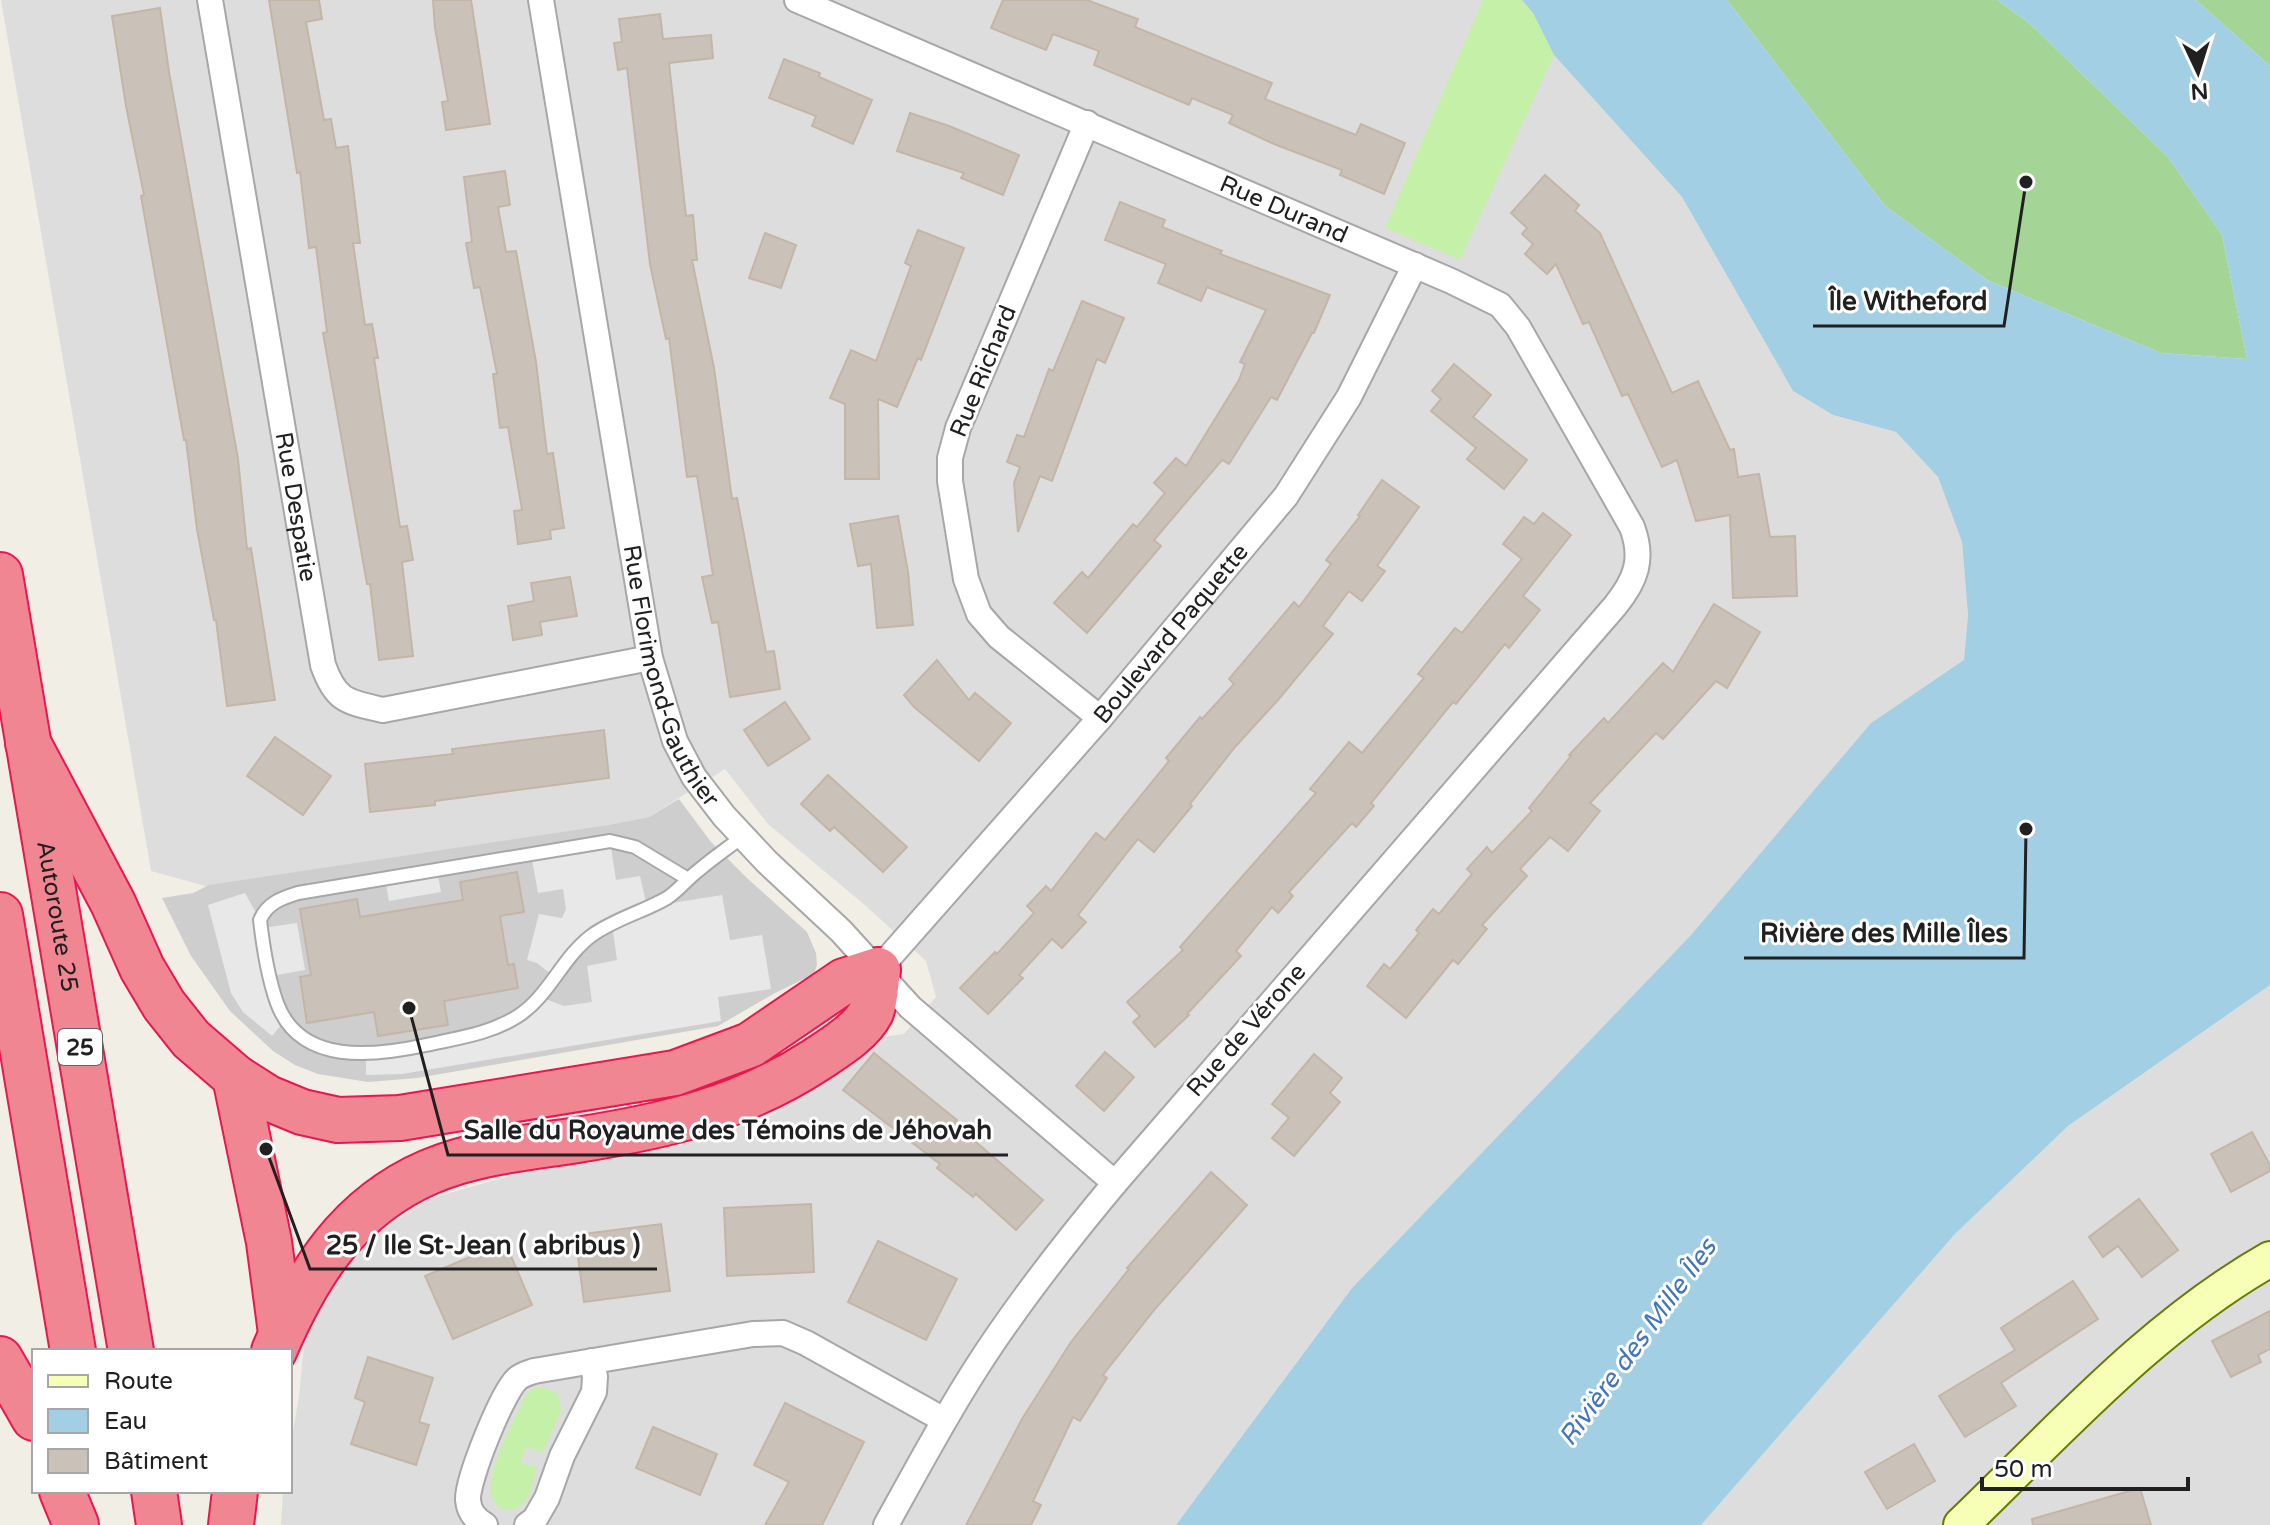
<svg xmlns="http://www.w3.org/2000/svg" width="2270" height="1525" viewBox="0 0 2270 1525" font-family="'Varela Round',sans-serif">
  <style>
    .residential { fill: #dedddd }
    .religious { fill: #cecece }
    .grass { fill: #c5f0a7 }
    .forest { fill: #a4d496 }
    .parking { fill: #e8e8e8 }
    .water { fill: #a2cfe3 }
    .building { fill: #cac1b8; stroke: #c4b6a6; stroke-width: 2 }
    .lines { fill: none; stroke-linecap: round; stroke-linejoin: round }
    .service-casing { stroke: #a7a7a7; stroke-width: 16 }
    .minor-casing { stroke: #a7a7a7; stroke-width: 28 }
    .secondary-casing { stroke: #667d00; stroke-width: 38 }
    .motorway-casing { stroke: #ec164f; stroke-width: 48 }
    .service { stroke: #fff; stroke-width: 12 }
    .minor { stroke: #fff; stroke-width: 24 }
    .secondary { stroke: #f6ffb5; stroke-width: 34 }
    .motorway { stroke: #ef8692; stroke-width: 44 }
    .labels { text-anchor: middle; stroke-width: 6; stroke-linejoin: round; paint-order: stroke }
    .shield { fill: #fff; stroke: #636363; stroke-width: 2 }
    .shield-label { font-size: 22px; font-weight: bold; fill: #202020 }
    .street-label { font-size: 24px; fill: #202020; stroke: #fff }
    .water-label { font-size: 26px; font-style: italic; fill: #4275b9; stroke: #fff }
    .leader { fill: none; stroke: #202020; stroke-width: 3 }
    .callout-dot { fill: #202020; stroke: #fff; stroke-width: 3 }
    .callout-label { font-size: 26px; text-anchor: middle; font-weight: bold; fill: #202020; stroke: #fff; stroke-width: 6; stroke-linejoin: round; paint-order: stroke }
  </style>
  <rect width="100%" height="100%" fill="#f1eee5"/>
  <g class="residential">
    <path d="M1 0H1522L1533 13 1554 55 1682 197 1793 391 1833 415 1896 432 1938 477 1962 542 1968 615 1964 661 1871 723 1691 935 1352 1288 1176 1525H281L283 1491H290V1446L299 1397 307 1313 368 1240 428 1199 513 1175 681 1145 768 1118 881 1037 904 1034 936 997 926 961 866 906 768 824 725 769 649 817 608 825 209 887 151 871Z"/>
    <path d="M2270 985V1525H1701L1955 1234 2068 1126Z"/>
  </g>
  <path class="religious" d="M679 799 711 842 748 879 807 932 816 953 817 965 814 974 775 993 718 1026 417 1078 368 1082 318 1074 295 1065 273 1051 230 1011 191 956 162 898 193 893 209 885 608 825 649 817Z"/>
  <g class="grass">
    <path d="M1483 0H1522L1533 13 1554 55 1460 260 1385 228Z"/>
    <path d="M542 1387 558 1394 561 1411 543 1452 526 1447 521 1463 537 1467C531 1489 529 1512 502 1510 497 1505 492 1501 491 1494 487 1468 515 1419 526 1395L533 1388Z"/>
  </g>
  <g class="forest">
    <path d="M1727 0H1997L2028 22 2168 157 2222 235 2247 359 2161 353 1987 280 1885 206Z"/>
    <path d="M2196 0H2270V66Z"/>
  </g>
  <g class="parking">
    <path d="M610 841 616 880 640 876 647 907 722 895 730 940 762 935 771 989 718 997 721 1021 402 1074 366 1075V1055L487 1031 540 997 564 1006 592 1002 587 966 617 960 612 924 601 929 556 978 537 963 527 960 539 914 562 918 566 909 563 889 538 893 531 854Z"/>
    <path d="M437 870 441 892 389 901 385 879Z"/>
    <path d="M245 893 260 920 262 928 297 923 305 970 271 976 286 1019 272 1036 243 1012 231 993 208 905Z"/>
  </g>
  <path class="water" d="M1522 0H1727L1885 206 1987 280 2161 353 2247 359 2222 235 2168 157 2028 22 1997 0H2196L2270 66V985L2068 1126 1955 1234 1701 1525H1176L1352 1288 1691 935 1871 723 1964 660 1968 615 1962 542 1938 477 1896 432 1833 415 1793 391 1682 197 1554 55 1533 13Z"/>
  <g class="building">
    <path d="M269 0H319L322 19 306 22 324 120 331 119 336 148 348 146 360 243H353L365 325 372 324 378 358H374L400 527 407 526 413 560 402 562 413 656 379 660 370 584H367L323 333 327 332 316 247 309 248 300 172 297 173Z"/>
    <path d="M433 0H471L490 124 446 130 442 102 448 101 435 28Z"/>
    <path d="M1003 0H1087L1138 19 1135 27 1272 83 1265 99 1356 135 1361 124 1405 143 1384 194 1340 175 1342 170 1274 144 1229 123 1233 115 1192 98 1189 105 1094 65 1099 51 1053 34 1046 50 991 28Z"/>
    <path d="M160 8 169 72 238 459 247 549 251 548 275 700 227 706 216 620H214L197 529 186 440H184L141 196 144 195 126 106 112 16Z"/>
    <path d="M660 14 663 39 711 35 713 58 669 63 686 216 693 215 697 260H692L714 368 732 499 737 498 766 652 774 651 780 689 730 697 718 622 712 623 702 577 713 575 697 476 687 477 669 338 666 339 650 264 627 68 618 70 614 43 622 42 619 19Z"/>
    <path d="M784 59 820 73 819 77 872 100 853 144 812 126 816 116 769 98Z"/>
    <path d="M910 113 949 126 1019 155 1003 195 961 178 964 173 897 151Z"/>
    <path d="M505 171 510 205 498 207 506 252 516 251 536 362 547 454 553 453 564 528 550 530 551 539 518 544 514 511 522 510 508 427 500 428 493 374H497L480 287 474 288 466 243 472 242 464 177Z"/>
    <path d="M1545 175 1579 205 1575 211 1600 233 1672 393 1698 381 1730 450 1734 449 1738 477 1759 474 1770 537 1795 536 1797 596 1733 598 1730 515 1696 521 1677 460 1662 467 1628 394 1622 396 1589 322 1583 324 1556 264 1547 274 1525 254 1533 244 1522 234 1527 228 1511 213Z"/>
    <path d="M1120 202 1165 220 1162 227 1222 251 1220 254 1330 295 1314 333H1312L1277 400 1271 397 1229 464 1222 460 1154 540 1161 546 1087 633 1054 603 1082 572 1088 578 1133 524 1137 527 1165 493 1154 483 1176 458 1186 466 1239 380 1245 364 1240 362 1266 310 1207 287 1201 301 1158 283 1166 264 1105 240Z"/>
    <path d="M918 230 964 248 921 360 918 358 897 407 878 399 879 479H845V404L830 398 851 350 876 361 911 266 905 263Z"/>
    <path d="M765 233 796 245 781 288 749 278Z"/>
    <path d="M1082 301 1124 318 1105 363 1097 359 1052 481 1040 476 1018 532 1014 483 1020 467 1007 462 1017 435 1024 437 1049 369 1053 371Z"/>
    <path d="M1454 364 1491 395 1473 417 1527 460 1504 489 1467 459 1476 448 1431 411 1441 399 1432 391Z"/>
    <path d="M1382 480 1419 507 1377 566 1385 571 1362 601 1349 591 1323 626 1333 634 1278 700 1235 747 1190 804 1192 806 1154 852 1138 839 1078 915 1086 922 1062 948 1052 939 1019 975 1023 978 988 1014 960 988 995 952 997 954 1034 913 1027 906 1046 886 1051 891 1096 833 1105 840 1169 761 1166 758 1200 717 1202 719 1234 684 1229 679 1294 602 1299 607 1331 564 1326 560 1360 516 1358 515Z"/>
    <path d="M1543 513 1571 535 1523 596 1540 610 1509 648 1505 644 1456 704 1453 702 1371 803 1374 806 1356 827 1352 823 1289 892 1293 896 1278 913 1272 907 1236 951 1241 956 1187 1014 1189 1015 1155 1047 1133 1022 1140 1016 1127 1002 1183 950 1180 947 1316 793 1310 789 1349 742 1362 753 1424 678 1418 674 1455 628 1462 633 1522 559 1503 544 1524 517 1534 524Z"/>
    <path d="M898 516 908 572 913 625 877 628 871 564 858 566 850 524Z"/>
    <path d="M570 577 577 616 540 622 542 635 513 640 508 606 534 601 531 583Z"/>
    <path d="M1714 604 1760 632 1727 688 1716 681 1663 739 1656 733 1590 803 1600 811 1568 851 1550 837 1520 869 1527 876 1482 925 1487 929 1458 964 1453 960 1406 1018 1367 986 1384 964 1390 969 1419 933 1416 930 1433 909 1439 914 1472 874 1467 869 1487 847 1492 853 1532 811 1529 808 1571 756 1569 755 1604 718 1608 723 1663 663 1673 672Z"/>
    <path d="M937 660 969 700 975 693 1011 723 979 761 914 707 904 695Z"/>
    <path d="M785 702 810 739 768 766 744 730Z"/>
    <path d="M604 730 609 778 435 801V805L370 812 365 764 453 754 452 749Z"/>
    <path d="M275 737 331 776 303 815 247 776Z"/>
    <path d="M828 775 907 847 883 872 834 827 830 831 801 804Z"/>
    <path d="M517 872 524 912 500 916 508 965 514 964 518 988 444 1001 448 1025 378 1036 374 1012 307 1023 300 977 311 975 300 909 357 899 360 917 463 900 460 882Z"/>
    <path d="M1105 1052 1134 1077 1104 1111 1076 1086Z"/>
    <path d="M874 1053 957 1120 954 1123 1043 1200 1016 1230 976 1194 973 1197 937 1168 940 1164 843 1090Z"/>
    <path d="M1314 1054 1342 1078 1330 1093 1340 1102 1294 1156 1272 1138 1289 1118 1272 1104Z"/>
    <path d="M2252 1132 2270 1165V1171L2231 1192 2211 1154Z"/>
    <path d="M1211 1172 1247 1205 1155 1309 1103 1375 1107 1378 1080 1421 1073 1417 1033 1501 1041 1505 1031 1525H966L1022 1419 1071 1342 1129 1269 1127 1268Z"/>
    <path d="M2139 1199 2178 1250 2142 1277 2118 1246 2103 1257 2089 1237Z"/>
    <path d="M811 1204 814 1272 727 1276 724 1208Z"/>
    <path d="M661 1224 670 1291 584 1302 575 1235Z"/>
    <path d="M878 1241 957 1279 926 1340 848 1302Z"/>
    <path d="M505 1242 532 1305 453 1339 425 1276Z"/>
    <path d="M2073 1281 2098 1319 2001 1383 2016 1406 1965 1437 1939 1396 2015 1350 2001 1328Z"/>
    <path d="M2270 1311V1349L2258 1355 2261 1362 2231 1377 2212 1341Z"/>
    <path d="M368 1357 433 1378 419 1422 429 1425 416 1465 351 1444 365 1402 355 1398Z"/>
    <path d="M785 1403 864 1442 822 1525H765L789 1482 754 1465Z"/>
    <path d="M653 1427 717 1454 700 1495 636 1468Z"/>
    <path d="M1914 1444 1935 1481 1887 1509 1865 1472Z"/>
    <path d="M2140 1488 2151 1525H2033L2032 1519Z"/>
  </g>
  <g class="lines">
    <g class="service-casing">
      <path id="service" d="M688 879 635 847 610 841 298 893C282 898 267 903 260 920 263 946 268 978 277 1003 300 1066 375 1056 426 1045 457 1038 490 1034 518 1016 549 996 562 958 591 936 614 919 643 912 667 898 679 890 687 879 699 870 713 858 728 848 742 837"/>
    </g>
    <g class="minor-casing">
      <g id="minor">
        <path id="s1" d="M210 0 323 665C336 702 348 702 383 710L650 658"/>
        <path id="s2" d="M541 0 650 658 675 741 694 777 724 816 767 862 841 931 910 1007 1115 1183"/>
        <path id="s3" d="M797 0 1451 281 1500 305 1518 327 1632 527C1644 559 1636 580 1615 606L1115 1183C1065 1243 1017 1304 975 1370 943 1420 915 1473 886 1525"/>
        <path d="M1087 123 958 428 950 458V481L966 579 979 614 999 637 1100 718"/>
        <path id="s4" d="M878 970 1100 718 1286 496 1349 397 1415 265"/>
        <path d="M485 1525C475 1519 469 1512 468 1500 467 1480 502 1393 517 1379 521 1375 528 1373 534 1371L753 1334 783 1333 806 1343 944 1420"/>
        <path d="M527 1525 535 1519 547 1498 562 1456 594 1392 595 1377 592 1361"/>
      </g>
    </g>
    <g class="secondary-casing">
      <path id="secondary" d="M1961 1525C2058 1432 2152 1326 2270 1259"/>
    </g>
    <g class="motorway-casing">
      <g id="motorway">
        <path id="s5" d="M0 575 131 1351"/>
        <path d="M28 743 113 903 142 968 164 1005 191 1039 235 1077 268 1098 302 1112 338 1120 400 1118 675 1073 750 1045 844 981 878 970C876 983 876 1000 871 1012 861 1032 834 1048 816 1060 741 1109 665 1126 577 1140 527 1148 475 1152 429 1172 348 1207 307 1274 274 1351"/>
        <path d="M0 915 73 1351"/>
        <path d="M235 1077 269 1242 281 1333"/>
        <path d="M0 1359 34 1418"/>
        <path d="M62 1491 76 1525"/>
        <path d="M154 1491 159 1525"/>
        <path d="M231 1525 235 1491"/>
      </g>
    </g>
    <use href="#service" class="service"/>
    <use href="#minor" class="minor"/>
    <use href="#secondary" class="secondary"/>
    <use href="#motorway" class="motorway"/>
  </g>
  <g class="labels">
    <rect class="shield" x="58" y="1029" width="44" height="36" rx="6"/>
    <g class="shield-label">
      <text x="80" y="1055">25</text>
    </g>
    <g class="street-label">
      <text dy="8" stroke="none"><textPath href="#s3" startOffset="530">Rue Durand</textPath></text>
      <text transform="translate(983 371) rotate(-68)" y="8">Rue Richard</text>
      <text dy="8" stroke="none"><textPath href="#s1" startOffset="514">Rue Despatie</textPath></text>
      <text dy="8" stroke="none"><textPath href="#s4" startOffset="446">Boulevard Paquette</textPath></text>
      <text dy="8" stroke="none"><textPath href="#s2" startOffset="690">Rue Florimond-Gauthier</textPath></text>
      <text dy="8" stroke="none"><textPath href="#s5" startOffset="346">Autoroute 25</textPath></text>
      <text transform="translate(1246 1030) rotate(-49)" y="8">Rue de Vérone</text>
    </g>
    <g class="water-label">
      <text transform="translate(1637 1342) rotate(-54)" y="9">Rivière des Mille Îles</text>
    </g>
  </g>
  <path class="leader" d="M2026 182L2004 326H1813M2026 829L2024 958H1744M409 1008L448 1155H1008M266 1149L310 1269H657"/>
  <g class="callout-dot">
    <circle cx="2026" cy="182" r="8"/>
    <circle cx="2026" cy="829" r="8"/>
    <circle cx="409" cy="1008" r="8"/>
    <circle cx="266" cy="1149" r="8"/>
  </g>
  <g class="callout-label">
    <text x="1908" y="310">Île Witheford</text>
    <text x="1884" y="942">Rivière des Mille Îles</text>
    <text x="728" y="1139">Salle du Royaume des Témoins de Jéhovah</text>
    <text x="483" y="1254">25 / Ile St-Jean ( abribus )</text>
  </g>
  <rect x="32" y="1349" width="260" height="144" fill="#ffffff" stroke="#a6a6a6" stroke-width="2"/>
  <rect x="48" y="1375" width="40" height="12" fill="#f6ffb5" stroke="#a6a6a6" stroke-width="2"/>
  <text x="104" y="1389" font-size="24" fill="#202020">Route</text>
  <rect x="48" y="1409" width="40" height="24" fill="#a2cfe3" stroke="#a6a6a6" stroke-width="2"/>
  <text x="104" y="1429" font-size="24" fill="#202020">Eau</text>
  <rect x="48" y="1449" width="40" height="24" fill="#cac1b8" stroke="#a6a6a6" stroke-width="2"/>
  <text x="104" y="1469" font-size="24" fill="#202020">Bâtiment</text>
  <g transform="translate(2198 72) rotate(176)" stroke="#ffffff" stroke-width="6" paint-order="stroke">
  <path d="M0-6L14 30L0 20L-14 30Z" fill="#202020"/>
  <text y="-12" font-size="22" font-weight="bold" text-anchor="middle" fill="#202020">N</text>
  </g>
  <path d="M1982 1477v12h206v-12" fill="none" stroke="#202020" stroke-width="4"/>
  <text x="1994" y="1477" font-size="24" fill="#202020" stroke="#ffffff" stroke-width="6" paint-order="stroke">50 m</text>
</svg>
